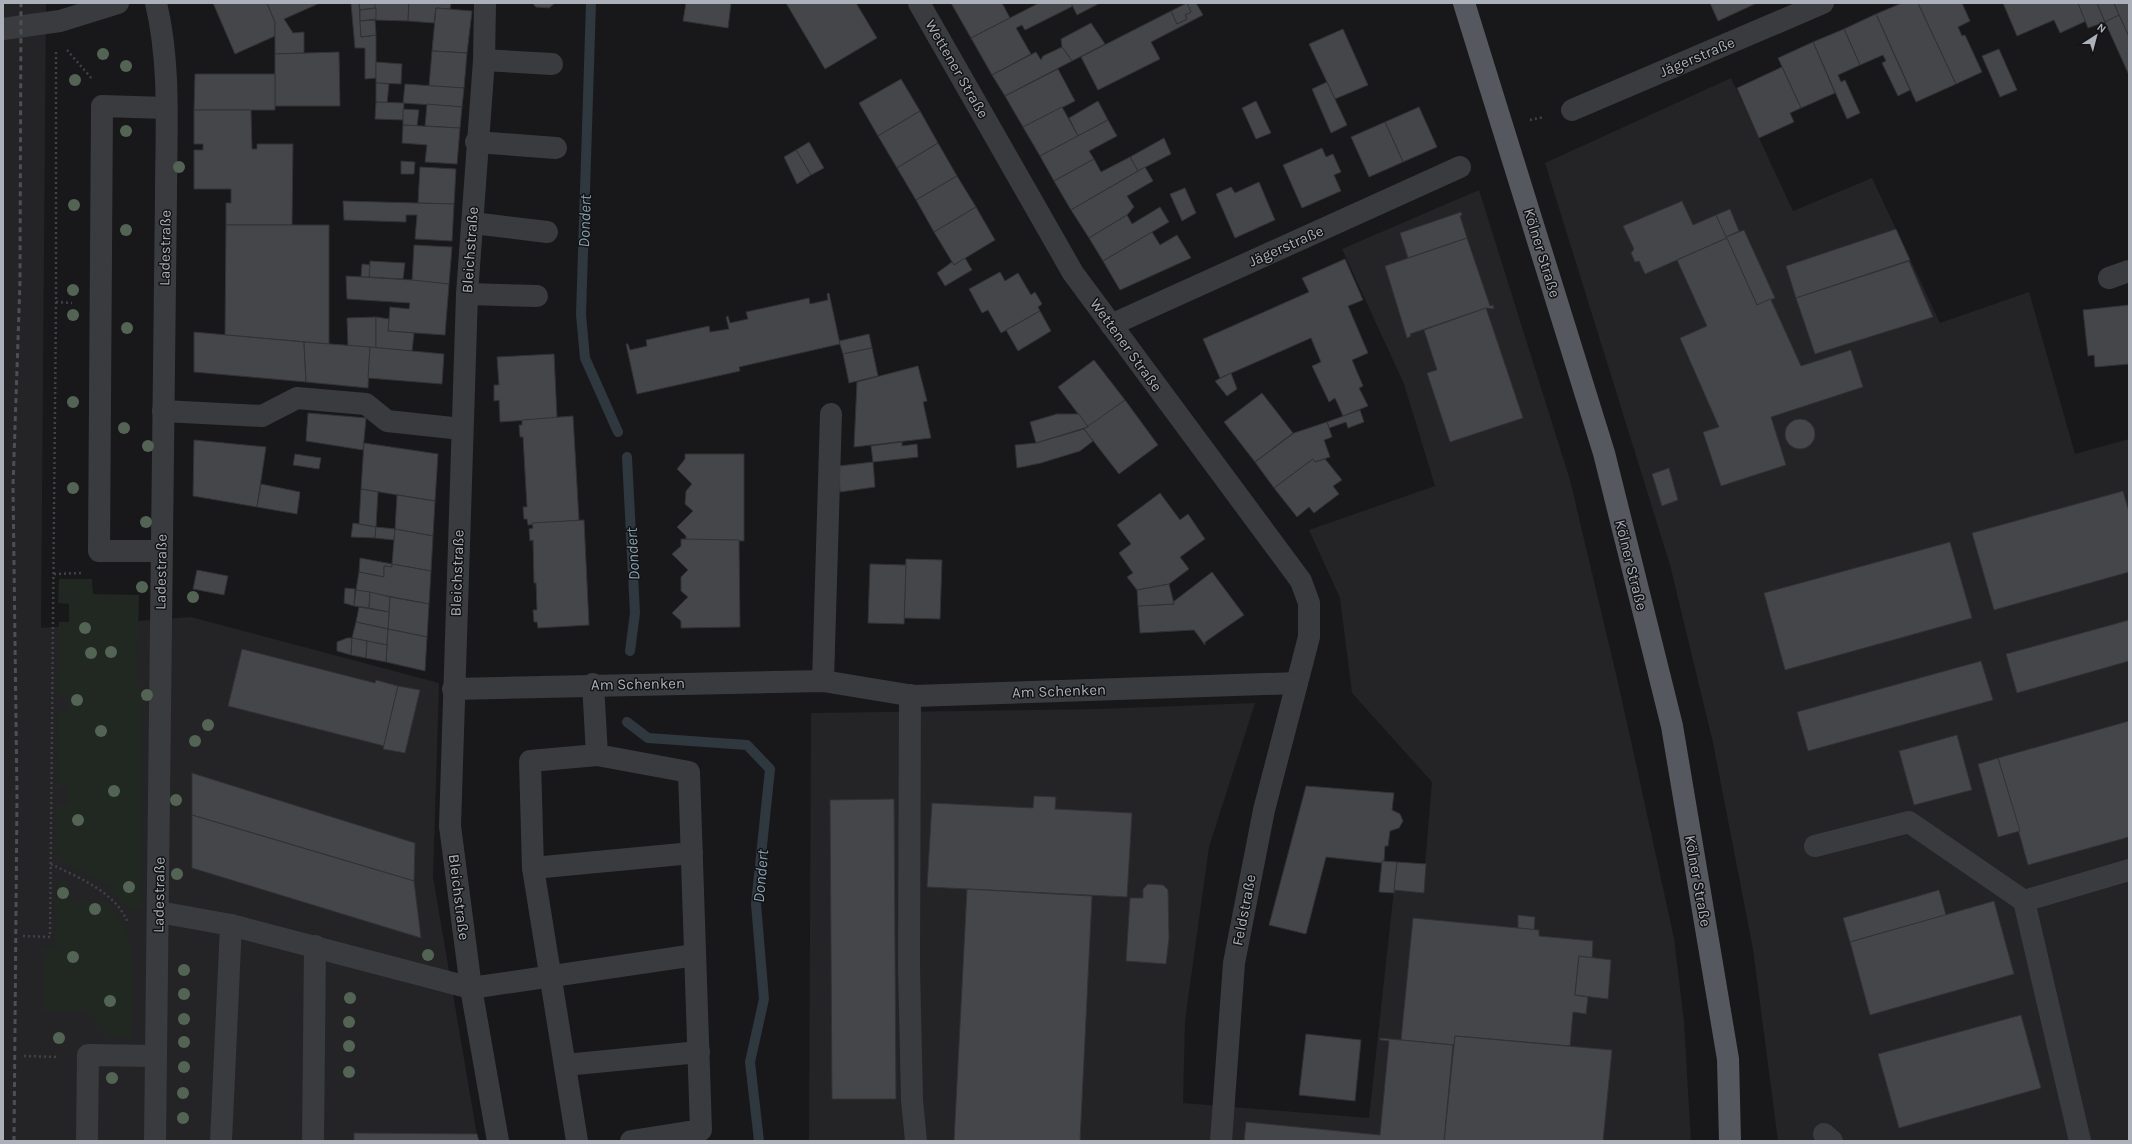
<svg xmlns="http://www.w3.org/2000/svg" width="2132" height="1144" viewBox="0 0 2132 1144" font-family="Karla,sans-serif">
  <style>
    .built { fill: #242427 }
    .green { fill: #202821 }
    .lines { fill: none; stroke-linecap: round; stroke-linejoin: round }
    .stream { stroke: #2f383e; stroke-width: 10 }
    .building { fill: #45464a; stroke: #323236 }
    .path { stroke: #3f4246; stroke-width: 2.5; stroke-dasharray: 2 3; stroke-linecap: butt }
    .minor { stroke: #393b3f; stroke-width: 22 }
    .major { stroke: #55585e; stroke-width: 22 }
    .rail { stroke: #4c4f54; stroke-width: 3; stroke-dasharray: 5 4; stroke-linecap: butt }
    .tree { fill: #536454 }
    .labels { text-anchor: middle; stroke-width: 3; stroke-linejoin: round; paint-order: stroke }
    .street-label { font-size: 15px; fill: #abb0b9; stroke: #131315 }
    .water-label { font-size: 16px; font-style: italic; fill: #84a0b2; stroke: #131315 }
  </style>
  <rect width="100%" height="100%" fill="#18181a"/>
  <g class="built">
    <path d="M3 3H46L41 628 191 617 439 683 433 877 478 1141H3Z"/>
    <path d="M1731 78 1793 211 1872 178 1940 323 2029 292 2075 454 2129 439V1141H1778L1753 949 1713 743 1670 565 1545 163Z"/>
    <path d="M1479 190 1570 480 1620 691 1674 938 1684 1022 1691 1141H809L811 713 1100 709 1255 703 1209 847 1185 1021 1183 1103 1369 1118 1397 862 1425 865 1432 782 1352 693 1340 598 1309 530 1435 486 1404 384 1342 249Z"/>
  </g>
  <g class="green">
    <path d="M59 579H92L93 594 139 595 137 686H142V910L128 909 106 884 69 866 59 857 57 848V805H68L69 786H57L58 711H68V694H58L59 622H69V604L58 603Z"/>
    <path d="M62 880H68L67 902H106C115 912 122 920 127 932 137 958 132 1009 132 1037H110L87 1011H43V948L50 949 56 944 57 884Z"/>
  </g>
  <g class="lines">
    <g class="stream">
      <path d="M591 3 581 315 585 358 618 432"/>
      <path d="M627 457 635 613 630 651"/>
      <path d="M627 722 648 738 747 745 770 769 756 904 764 999 750 1062 759 1141"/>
    </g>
  </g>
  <g class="building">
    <path d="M213 3H267L275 22V36L235 54Z"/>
    <path d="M267 3H320L284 19 293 33 304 32V53L275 54V22Z"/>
    <path d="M351 3H359L361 37 376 35V78L365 79V48H355Z"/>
    <path d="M359 3H375L376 8 360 10Z"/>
    <path d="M375 3H409L408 21 375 20Z"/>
    <path d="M409 3H451L450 9 436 8 434 23 408 21Z"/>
    <path d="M532 3H555L549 8 536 7Z"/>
    <path d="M686 3H731L728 28 683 21Z"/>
    <path d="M786 3H856L877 38 825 69Z"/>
    <path d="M951 3H1002L1010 18 971 38Z"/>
    <path d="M1039 3H1071L1073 6 1025 30 1022 25 1016 28 1031 54 992 75 971 38Z"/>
    <path d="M1071 3H1100L1077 15Z"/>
    <path d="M1187 3H1196L1203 15 1151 42 1160 59 1098 90 1081 57 1171 11 1177 24 1187 19 1185 15 1191 12Z"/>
    <path d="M1187 3 1191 12 1185 15 1187 19 1177 24 1171 11Z"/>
    <path d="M1710 3H1757L1718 21Z"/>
    <path d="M1902 3H1918L1956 84 1916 102 1876 14Z"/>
    <path d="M1918 3H1962L1970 21 1958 27 1962 36 1965 35 1982 72 1956 84Z"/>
    <path d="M2003 3H2078L2086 21 2060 33 2054 20 2017 36Z"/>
    <path d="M2078 3H2097L2105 22 2088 28Z"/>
    <path d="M2097 3H2114L2119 15 2105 22Z"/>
    <path d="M2114 3H2129V37L2119 15Z"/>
    <path d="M376 8V19L360 21V10Z"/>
    <path d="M436 8 472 11 467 53 432 51Z"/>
    <path d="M1876 14 1910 90 1898 96 1882 63 1886 61 1883 55 1860 65 1844 29Z"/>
    <path d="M2119 15 2129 37V75L2105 22Z"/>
    <path d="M375 20 376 35 361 37 360 21Z"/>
    <path d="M1091 23 1105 44 1072 61 1062 47 1061 39Z"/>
    <path d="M1343 29 1368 85 1335 99 1309 44Z"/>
    <path d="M1844 29 1860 65 1838 75 1841 82 1845 80 1860 113 1847 119 1813 42Z"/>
    <path d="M1813 42 1835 93 1801 108 1778 58Z"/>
    <path d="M1062 47 1072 61 1005 96 992 75 1036 52 1041 60 1043 56Z"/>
    <path d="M1999 49 2017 90 2000 97 1982 56Z"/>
    <path d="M432 51 467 53 464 88 429 86Z"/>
    <path d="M339 52 340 106H275V54Z"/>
    <path d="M376 62 402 64 401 84 376 83Z"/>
    <path d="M1782 67 1801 108 1790 113 1794 122 1759 138 1737 88Z"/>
    <path d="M1058 69 1075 101 1023 127 1005 96Z"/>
    <path d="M195 74H275V110H194Z"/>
    <path d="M901 79 920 111 878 136 859 103Z"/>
    <path d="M1327 82 1347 125 1331 133 1312 89Z"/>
    <path d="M376 83 389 84 387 103 376 102Z"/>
    <path d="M405 84 464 88 462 107 403 103Z"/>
    <path d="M1098 101 1108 120 1078 136 1069 118Z"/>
    <path d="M1256 101 1271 133 1256 139 1242 108Z"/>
    <path d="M376 102 404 103 403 120 375 119Z"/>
    <path d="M427 104 462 107 460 128 425 126Z"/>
    <path d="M1062 107 1078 136 1040 156 1023 127Z"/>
    <path d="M1419 107 1437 147 1403 162 1385 122Z"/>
    <path d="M403 109 419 110 417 126 403 125Z"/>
    <path d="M194 110H251L252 149H257V144H293L292 225H226V203H231V189H194V150H203V144H194Z"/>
    <path d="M920 111 938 143 897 168 878 136Z"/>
    <path d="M1108 120 1117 136 1089 151 1094 159 1054 181 1040 156Z"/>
    <path d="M1385 122 1403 162 1369 177 1351 137Z"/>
    <path d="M403 125 460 128 457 164 425 162 427 145 402 143Z"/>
    <path d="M1164 138 1171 154 1138 171 1130 157Z"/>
    <path d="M809 142 824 168 811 175 796 150Z"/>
    <path d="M938 143 957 176 916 200 897 168Z"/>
    <path d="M1322 148 1326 157 1333 154 1341 172 1334 175 1341 191 1302 208 1283 165Z"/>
    <path d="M796 150 811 175 797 184 784 157Z"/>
    <path d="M1130 157 1138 171 1071 210 1054 181 1094 159 1101 172Z"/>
    <path d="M401 161 415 162 414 174H401Z"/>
    <path d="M420 167 456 169 454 204 418 203Z"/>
    <path d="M1145 167 1153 181 1127 196 1134 207 1127 215 1089 238 1071 210Z"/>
    <path d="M957 176 976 207 934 232 916 200Z"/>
    <path d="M1259 182 1275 220 1235 238 1216 194 1231 187 1235 193Z"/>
    <path d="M1185 188 1196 213 1182 221 1170 194Z"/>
    <path d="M343 201 454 204 452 241 415 239 417 215H406V222L344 220Z"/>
    <path d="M1682 201 1693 225 1716 215 1727 238 1645 274 1639 261 1635 262 1631 253 1634 249 1623 226Z"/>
    <path d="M976 207 995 240 954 265 934 232Z"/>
    <path d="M1160 207 1169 222 1103 261 1089 238 1127 215 1132 224Z"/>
    <path d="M1730 209 1739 231 1726 237 1716 215Z"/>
    <path d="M1461 212 1462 215 1460 216 1467 238 1408 258 1400 233Z"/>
    <path d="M226 225H329V344L225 335Z"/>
    <path d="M1896 229 1910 260 1796 298 1786 266Z"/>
    <path d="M1744 230 1775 298 1757 305 1726 237Z"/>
    <path d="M1152 232 1160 245 1177 235 1191 258 1120 290 1103 261Z"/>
    <path d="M1467 238 1490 306 1493 305 1494 309 1486 308 1410 334 1411 336 1407 338 1385 266Z"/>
    <path d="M1727 238 1757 305 1770 299 1771 300 1801 366 1851 350 1863 387 1771 417 1786 465 1721 486 1703 432 1719 427 1680 338 1707 326 1677 260Z"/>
    <path d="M414 245 452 247 449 284 412 281Z"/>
    <path d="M965 258 972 270 945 286 937 273 952 262 954 265Z"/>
    <path d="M1345 259 1363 300 1348 306 1368 353 1352 360 1363 386 1359 388 1368 406 1343 416 1335 398 1329 402 1312 366 1321 362 1311 338 1220 378 1203 339 1309 292 1302 278Z"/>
    <path d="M370 261 405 263 403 279 369 277Z"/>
    <path d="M1909 261 1933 317 1815 354 1796 298Z"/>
    <path d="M362 264 370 265 369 277H361Z"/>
    <path d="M1000 272 1005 281 1018 273 1031 295 1035 292 1042 304 1038 307 1040 311 1001 333 988 310 982 313 969 289Z"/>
    <path d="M346 276 412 280 449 284 445 335 388 331 390 307 409 309 410 303 347 299Z"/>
    <path d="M829 293 840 344 739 367 740 371 637 394 626 344H628L630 350 647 346 646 340 709 326 710 332 729 329 726 317 728 316 730 323 748 319 746 312 809 298 810 304 828 300 827 294Z"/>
    <path d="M2129 305V364L2095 367 2094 355 2088 356 2083 310Z"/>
    <path d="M1486 308 1523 418 1450 442 1427 373 1437 370 1424 330Z"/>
    <path d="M1040 311 1051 331 1018 351 1006 330Z"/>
    <path d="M376 317V348L348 346 347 318Z"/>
    <path d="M376 317 389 319 388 331 414 333 412 351 376 348Z"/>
    <path d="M194 332 304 342 306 382 194 372Z"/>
    <path d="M869 334 872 348 843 354 839 341Z"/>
    <path d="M304 342 370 347 368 388 306 382Z"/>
    <path d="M370 347 444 354 442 384 368 378Z"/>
    <path d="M872 348 878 376 849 383 843 354Z"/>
    <path d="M554 354 557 418 500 422 499 400 494 401V385H499L497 357Z"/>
    <path d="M1094 360 1125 400 1088 427 1058 387Z"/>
    <path d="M918 366 927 401 923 402 931 438 854 447 857 382Z"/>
    <path d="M1231 373 1237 389 1227 396 1215 381Z"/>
    <path d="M1262 393 1293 433 1255 462 1224 422Z"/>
    <path d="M1125 400 1158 445 1119 474 1084 429Z"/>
    <path d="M1360 410 1364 422 1348 428 1346 422 1329 428 1327 422Z"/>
    <path d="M308 413 366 418 363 450 306 441Z"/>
    <path d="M1057 414H1079L1088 427 1036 443 1030 422Z"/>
    <path d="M573 416 579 520 528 525 527 519H524L523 507H527L523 437H520L519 425H522V420Z"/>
    <circle cx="1800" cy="434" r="15"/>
    <path d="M1327 422 1332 437 1324 440 1330 457 1315 462 1313 459 1274 488 1255 462 1294 433Z"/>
    <path d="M1084 429 1093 441 1080 451 1041 463 1017 468 1015 445 1036 443Z"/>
    <path d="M194 440 266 447 257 507 193 496Z"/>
    <path d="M902 442V446L917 444 918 457 873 462 871 446Z"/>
    <path d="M364 443 438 454 435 501 361 489Z"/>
    <path d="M295 454 321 458 319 469 293 465Z"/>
    <path d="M685 454H744V541L686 540V536L677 527 693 511 685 504 686 491 692 484 677 469 685 459Z"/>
    <path d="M1313 459 1315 462 1325 459 1342 480 1333 486 1339 494 1314 513 1309 507 1297 517 1274 488Z"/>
    <path d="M873 462 875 487 840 492 839 466Z"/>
    <path d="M1669 468 1678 500 1662 506 1652 474Z"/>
    <path d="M261 484 300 492 297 514 257 507Z"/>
    <path d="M361 489 378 492 376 527 359 524Z"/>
    <path d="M2123 491 2129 512V572L1994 610 1972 533Z"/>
    <path d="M1160 493 1180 520 1188 514 1205 539 1180 557 1189 569 1169 584 1137 590 1127 577 1133 573 1119 553 1131 544 1117 525Z"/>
    <path d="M397 495 435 501 433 536 395 529Z"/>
    <path d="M584 520 589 625 538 628 537 622H534L533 610H537L536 583H534L533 540 530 541 529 529 533 528 532 523Z"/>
    <path d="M353 523 376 527 375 538 351 537Z"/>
    <path d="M376 527 395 529 394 540 375 538Z"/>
    <path d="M395 529 433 536 431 571 392 564Z"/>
    <path d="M681 539 739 540 740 627 681 628V621L672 613 688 597 681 591V577L688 570 672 554 681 546Z"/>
    <path d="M1950 542 1972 618 1785 670 1764 593Z"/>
    <path d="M360 558 392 564V567L384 566V577L359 572Z"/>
    <path d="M906 559 942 560 940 619 904 618Z"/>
    <path d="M392 564 431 571 429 604 356 590 359 572 384 577V566L392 567Z"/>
    <path d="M870 564 906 565 904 624 868 623Z"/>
    <path d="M197 570 228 576 224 595 193 589Z"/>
    <path d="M1212 572 1244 615 1205 642V645L1194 630 1140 633 1138 606 1174 604 1173 602Z"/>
    <path d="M1169 584 1174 604 1138 606 1137 590Z"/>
    <path d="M345 588 355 589 354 606 344 603Z"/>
    <path d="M356 590 370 592 369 608 354 606Z"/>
    <path d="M370 592 390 597 389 612 369 608Z"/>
    <path d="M390 597 429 604 427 637 388 629Z"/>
    <path d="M359 607 389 612 388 629 356 622Z"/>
    <path d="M2129 620V661L2017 693 2006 654Z"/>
    <path d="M356 622 388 629 387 645 352 638Z"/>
    <path d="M388 629 427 637 425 671 386 662Z"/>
    <path d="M347 638H352L351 655 337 651V642Z"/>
    <path d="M352 638 367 641 366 658 351 655Z"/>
    <path d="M367 641 387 645 386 662 366 658Z"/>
    <path d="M242 649 375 683 376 680 398 686 384 746 228 706Z"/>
    <path d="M1981 661 1993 700 1808 751 1797 712Z"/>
    <path d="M398 686 420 690 405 753 383 749Z"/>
    <path d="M2129 721V837L2028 865 1998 758Z"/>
    <path d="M1957 735 1972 790 1914 805 1899 751Z"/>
    <path d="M1998 758 2020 831 1998 837 1978 764Z"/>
    <path d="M192 773 415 843 414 881 192 815Z"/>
    <path d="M1306 786 1394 793 1392 810 1400 814 1403 821 1399 828 1390 831 1388 846H1385L1384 861 1382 863 1326 857 1306 934 1269 925Z"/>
    <path d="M1034 796 1056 797 1055 809 1132 813 1127 897 927 887 932 803 1033 808Z"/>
    <path d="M894 799 896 1099H832L830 800Z"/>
    <path d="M192 815 414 881 421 938 192 868Z"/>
    <path d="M1382 861 1397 862 1394 893 1379 892Z"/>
    <path d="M1397 862 1426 864 1424 893 1394 890Z"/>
    <path d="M1148 884 1163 885 1168 890 1169 938 1166 964 1126 961 1130 898H1143V889Z"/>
    <path d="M967 889 1092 896 1080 1141H954Z"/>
    <path d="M1939 890 1946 915 1850 942 1843 918Z"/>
    <path d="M1994 901 2014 974 1870 1015 1850 942Z"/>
    <path d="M1518 915 1535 917 1534 930 1518 928Z"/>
    <path d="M1413 918 1539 930V936L1593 941 1592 958 1579 956 1575 995 1588 997 1586 1014 1573 1012 1570 1046 1455 1036 1454 1045 1401 1040Z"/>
    <path d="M1579 956 1611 960 1608 999 1575 995Z"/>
    <path d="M2021 1015 2041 1088 1899 1128 1878 1054Z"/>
    <path d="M1306 1034 1361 1040 1355 1101 1299 1095Z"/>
    <path d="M1455 1036 1612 1050 1603 1141H1444Z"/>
    <path d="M1380 1038 1453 1045 1444 1141H1244L1246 1122 1380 1135 1389 1041 1380 1040Z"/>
    <path d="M354 1133 477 1134 479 1141H354Z"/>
  </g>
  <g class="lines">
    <g class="path">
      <path d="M67 50 93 80"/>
      <path d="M1530 120 1544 117"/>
      <path d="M56 302 72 303"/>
      <path d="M54 574 81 573"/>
      <path d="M51 864C79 878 116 892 128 923"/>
      <path d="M23 936 50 937 56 302V50"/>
      <path d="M24 1056 59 1057"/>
    </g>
    <g class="minor">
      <path d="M485 3 484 60 467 294 450 826 471 988 498 1141"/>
      <path d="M919 3 1073 273 1301 581 1309 603V637L1264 810 1234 963 1221 1141"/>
      <path d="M3 29 60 21 118 3"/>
      <path d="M484 60 552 64"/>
      <path d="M1572 110 1823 3"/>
      <path d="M476 142 556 148"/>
      <path d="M473 223 547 232"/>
      <path d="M2109 278 2129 271"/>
      <path d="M467 294 537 296"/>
      <path d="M1111 325 1460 167"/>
      <path d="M163 411 262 416 297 398 366 404 387 421 462 429"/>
      <path d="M161 551H99L102 106 166 108"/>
      <path d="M823 681 831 414"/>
      <path d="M593 684 597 755"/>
      <path d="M453 689 823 681 914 696 1297 683"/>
      <path d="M910 695 909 966 912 1100 916 1141"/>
      <path d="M1815 846 1909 822 2024 901"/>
      <path d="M533 868 692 853"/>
      <path d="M159 912 231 925 471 988 695 955"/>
      <path d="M565 1065 699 1052"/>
      <path d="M1824 1134 1832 1141"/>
      <path d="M87 1141 88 1055 156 1056"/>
      <path d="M155 1141 166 196C166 132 171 66 156 3"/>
      <path d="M221 1141 231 925"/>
      <path d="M313 1141 315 946"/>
      <path d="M577 1141 533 868 530 761 597 755 689 772 701 1130 631 1141"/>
      <path d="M2080 1141 2024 901 2129 870"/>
    </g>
    <path class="major" d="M1464 3 1604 453 1672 726 1728 1059 1730 1141"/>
    <path class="rail" d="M14 1141 17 797 13 486 20 281 21 3"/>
  </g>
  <g class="tree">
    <circle cx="103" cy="54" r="6"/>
    <circle cx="126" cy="66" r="6"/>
    <circle cx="75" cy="80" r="6"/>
    <circle cx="126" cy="131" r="6"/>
    <circle cx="179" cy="167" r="6"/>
    <circle cx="74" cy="205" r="6"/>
    <circle cx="126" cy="230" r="6"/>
    <circle cx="73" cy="290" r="6"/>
    <circle cx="73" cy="315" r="6"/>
    <circle cx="127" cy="328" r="6"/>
    <circle cx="73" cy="402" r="6"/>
    <circle cx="124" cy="428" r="6"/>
    <circle cx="148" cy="446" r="6"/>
    <circle cx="73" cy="488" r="6"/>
    <circle cx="146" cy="522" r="6"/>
    <circle cx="142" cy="587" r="6"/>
    <circle cx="193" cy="597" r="6"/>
    <circle cx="85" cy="628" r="6"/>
    <circle cx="111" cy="652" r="6"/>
    <circle cx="91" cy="653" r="6"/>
    <circle cx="147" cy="695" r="6"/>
    <circle cx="77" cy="700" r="6"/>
    <circle cx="208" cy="725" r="6"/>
    <circle cx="101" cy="731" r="6"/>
    <circle cx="195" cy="741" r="6"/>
    <circle cx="114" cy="791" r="6"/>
    <circle cx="176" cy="800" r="6"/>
    <circle cx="78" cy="820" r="6"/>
    <circle cx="177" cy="874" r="6"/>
    <circle cx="129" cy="887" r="6"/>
    <circle cx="63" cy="893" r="6"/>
    <circle cx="95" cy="909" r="6"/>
    <circle cx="428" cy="955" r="6"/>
    <circle cx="73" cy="957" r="6"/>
    <circle cx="184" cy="970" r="6"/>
    <circle cx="184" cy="994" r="6"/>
    <circle cx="350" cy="998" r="6"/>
    <circle cx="110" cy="1001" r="6"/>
    <circle cx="184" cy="1019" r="6"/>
    <circle cx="349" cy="1022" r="6"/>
    <circle cx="59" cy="1038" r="6"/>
    <circle cx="184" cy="1042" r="6"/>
    <circle cx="349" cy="1046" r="6"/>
    <circle cx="184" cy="1067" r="6"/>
    <circle cx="349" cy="1072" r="6"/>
    <circle cx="112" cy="1078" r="6"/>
    <circle cx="183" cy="1093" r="6"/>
    <circle cx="183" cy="1118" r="6"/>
  </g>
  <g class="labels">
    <g class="street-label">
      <text transform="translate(1697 57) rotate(-23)" y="5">Jägerstraße</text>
      <text transform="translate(957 69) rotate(60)" y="5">Wettener Straße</text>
      <text transform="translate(1286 246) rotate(-24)" y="5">Jägerstraße</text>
      <text transform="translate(165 248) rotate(-89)" y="5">Ladestraße</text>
      <text transform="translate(470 250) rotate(-86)" y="5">Bleichstraße</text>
      <text transform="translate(1542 253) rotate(73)" y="5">Kölner Straße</text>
      <text transform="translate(1126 345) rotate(54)" y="5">Wettener Straße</text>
      <text transform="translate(1631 565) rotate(76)" y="5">Kölner Straße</text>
      <text transform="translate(161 572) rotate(-89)" y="5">Ladestraße</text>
      <text transform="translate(457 573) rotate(-88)" y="5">Bleichstraße</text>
      <text transform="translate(638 684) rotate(-1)" y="5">Am Schenken</text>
      <text transform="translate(1059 691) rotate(-2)" y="5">Am Schenken</text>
      <text transform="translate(1698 881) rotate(80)" y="5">Kölner Straße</text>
      <text transform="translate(159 895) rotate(-89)" y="5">Ladestraße</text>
      <text transform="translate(459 897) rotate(83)" y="5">Bleichstraße</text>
      <text transform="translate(1244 910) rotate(-79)" y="5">Feldstraße</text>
    </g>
    <g class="water-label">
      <text transform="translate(584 221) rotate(-88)" y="6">Dondert</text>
      <text transform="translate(632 554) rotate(-93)" y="6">Dondert</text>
      <text transform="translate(760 876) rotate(-85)" y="6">Dondert</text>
    </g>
  </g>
  <rect width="2132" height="1144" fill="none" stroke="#abb0b9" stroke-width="8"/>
  <g transform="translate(2096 36) rotate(36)" stroke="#131315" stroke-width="3" paint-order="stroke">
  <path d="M0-3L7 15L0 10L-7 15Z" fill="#abb0b9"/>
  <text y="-6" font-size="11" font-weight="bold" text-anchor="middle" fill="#abb0b9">N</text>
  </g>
</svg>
